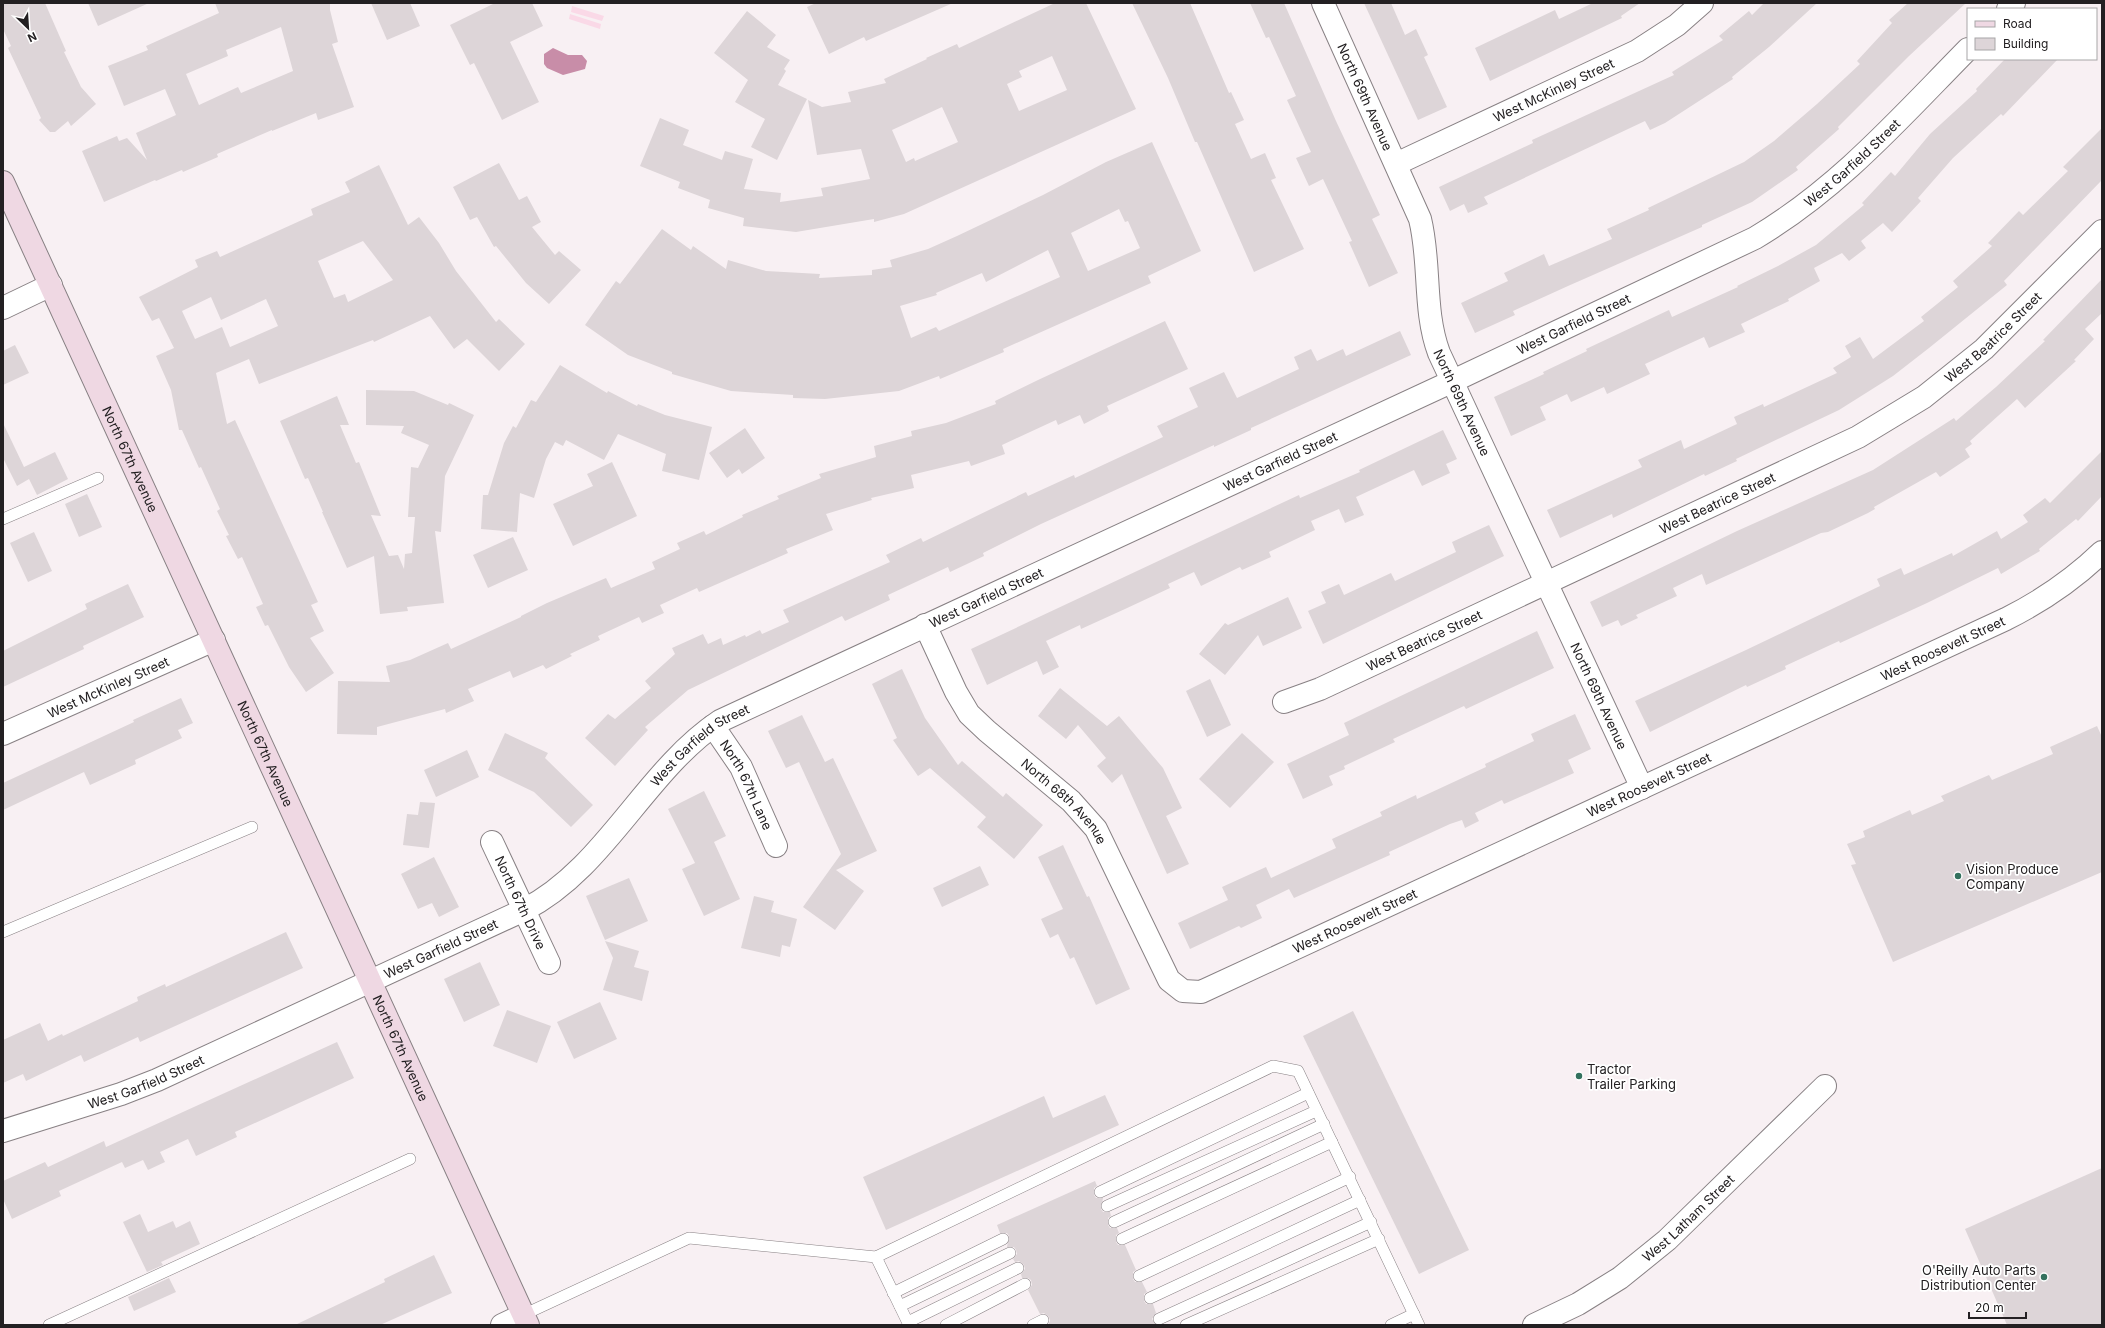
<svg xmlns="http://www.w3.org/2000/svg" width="2105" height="1328" viewBox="0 0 2105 1328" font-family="Inter,sans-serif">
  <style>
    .green { fill: #fad9e7 }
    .water { fill: #c88da8 }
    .building { fill: #ddd5d8; fill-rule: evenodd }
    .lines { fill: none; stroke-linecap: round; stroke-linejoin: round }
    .service-casing { stroke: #888184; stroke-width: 12 }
    .minor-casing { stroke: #888184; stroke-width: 24 }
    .secondary-casing { stroke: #888184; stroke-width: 24 }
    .service { stroke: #fff; stroke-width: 11 }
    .minor { stroke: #fff; stroke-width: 22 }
    .secondary { stroke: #efd8e3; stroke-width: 22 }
    .poi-dot { fill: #33715e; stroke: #fff; stroke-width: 1.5 }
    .labels { text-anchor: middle; stroke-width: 3.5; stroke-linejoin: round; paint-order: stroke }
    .street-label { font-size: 13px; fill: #232022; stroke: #fff }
    .poi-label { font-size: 13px; fill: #232022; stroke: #fff; text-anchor: start }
  </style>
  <rect width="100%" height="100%" fill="#f8f0f3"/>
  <g class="green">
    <path d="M572 6 604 16 602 21 571 12Z"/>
    <path d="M570 14 601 24 600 29 569 19Z"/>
  </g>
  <path class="water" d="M553 48 568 55H582L587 61 585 69 563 75 547 68 544 64V54Z"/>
  <g class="building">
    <path d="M3 3H45L66 51 64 52 81 87 96 104 71 126 68 121 55 132H50L39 120 41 118 8 48 11 46 3 29Z"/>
    <path d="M88 3H149L98 26Z"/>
    <path d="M215 3H330V10L338 42 332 44 354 107 318 120 316 113 272 131V130L217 154 218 157 183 172 182 170 156 181 155 180 104 202 82 151 117 136 119 141 127 138 147 160 136 133 176 115 165 89 124 106 108 66 148 50 146 46 219 13ZM281 27 293 71 241 93 238 87 199 105 186 74 228 56 226 50Z"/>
    <path d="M371 3H410L420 26 387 40Z"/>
    <path d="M495 3H532L543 26 510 42 539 102 502 120 474 63 470 65 450 25Z"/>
    <path d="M816 3H953L866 41 864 37 829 54 807 7Z"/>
    <path d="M1055 3H1086L1136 109 904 214 874 222V219L796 232 743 226 744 218 708 208 710 200 678 188 680 182 640 166 660 118 689 130 683 145 722 160 725 151 753 159 744 189 781 193 780 202 823 196 821 188 870 179 861 149 817 155 808 100 822 107 851 102 848 92 886 83 884 79 927 59 926 58 957 44 959 48ZM1052 56 1067 90 1019 111 1007 84 1022 77 1019 71ZM942 107 958 142 915 161 914 158 906 162 892 130Z"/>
    <path d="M1132 3H1190L1229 93 1231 92 1244 120 1235 124 1251 159 1265 153 1276 178 1271 180 1304 249 1254 272 1197 142H1195L1168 78Z"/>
    <path d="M1250 3H1284L1336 121 1380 215 1372 219 1398 273 1369 287 1349 242 1352 241 1323 179 1309 186 1296 158 1311 152 1287 100 1296 96 1269 37 1266 38Z"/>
    <path d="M1364 3H1391L1405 35 1416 29 1428 55 1424 57 1447 107 1418 120Z"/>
    <path d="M1593 3H1640L1621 16 1622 18 1490 81 1475 48 1555 10 1559 19Z"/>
    <path d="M1764 3H1817L1769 47 1732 77 1733 79 1665 123 1650 130 1645 121 1484 197 1488 204 1468 213 1464 204 1450 211 1439 187 1533 143 1532 140 1674 75 1672 72 1723 40 1719 36 1749 11 1752 15Z"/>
    <path d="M1908 3H1966L1909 56 1838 127 1839 129 1796 167 1798 170 1752 202 1702 225V227L1568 286 1513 311 1515 315 1475 333 1461 303 1508 281 1504 273 1544 254 1549 266 1612 239 1607 229 1649 210 1648 208 1744 162 1774 141 1817 104 1860 64 1857 61 1892 23 1889 20Z"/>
    <path d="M747 11 776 35 767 47 790 60 784 69 786 71 778 85 807 99 777 160 751 147 765 119 735 102 748 80 714 53Z"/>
    <path d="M2005 59H2058L2003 116 2001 114 1953 158 1918 198 1921 201 1892 232 1883 223 1861 241 1866 248 1849 261 1842 253 1814 268 1820 281 1788 299 1789 301 1741 324 1745 332 1709 348 1704 337 1645 364 1650 374 1607 394 1604 387 1571 402 1567 394 1540 407 1546 420 1511 436 1494 397 1544 374 1543 372 1587 351 1586 349 1669 310 1672 317 1738 287 1737 286 1778 266 1816 245 1864 205 1862 203 1891 172 1895 176 1930 134 1977 91 1976 89Z"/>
    <path d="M2102 128V180L2004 281 2007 285 1929 348 1893 376 1839 410 1736 459 1737 461 1705 476 1704 474 1613 518 1612 514 1560 538 1547 510 1642 467 1638 460 1681 440 1684 449 1737 424 1734 417 1763 404 1764 407 1837 373 1833 368 1851 357 1845 346 1860 337 1873 359 1924 321 1921 317 1958 287 1953 281 1992 246 1988 243 2019 211 2023 215 2068 171 2063 167Z"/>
    <path d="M1152 142 1201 251 1148 276 1151 283 1003 349 1004 352 940 379 939 376 899 391 825 399 793 398V395L731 391 672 374V372L628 355 585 325 616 281 620 284 662 229 691 250 693 246 726 269 728 260 766 271 820 274 819 278 872 275V270L892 267 890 260 928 249 957 236 1043 195 1106 162ZM1119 209 1125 222 1128 221 1140 248 1088 271 1071 233ZM1048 250 1060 277 939 331 936 327 911 338 900 306 937 295 936 293 982 273 986 282Z"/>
    <path d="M499 163 519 200 527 196 541 222 532 227 555 255 559 251 581 270 549 304 526 283 496 246 494 247 477 217 470 220 453 187Z"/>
    <path d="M379 165 408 225 419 217 439 243 456 271 496 322 499 319 525 344 499 371 467 339 454 349 430 316 374 342 373 340 259 384 249 359 216 373 227 424 235 420 318 602 311 605 324 631 310 638 334 673 306 692 289 667 268 625 265 626 256 607 263 604 242 557 238 559 226 536 229 535 217 511 220 509 201 467 199 468 182 430H179L171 390 156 356 174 348 159 318 152 321 139 297 198 267 195 260 217 251 220 257 313 215 311 209 350 192 345 182ZM363 241 393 280 348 302 345 294 334 298 318 261ZM211 297 221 320 266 299 278 326 230 347 222 327 195 339 182 311Z"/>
    <path d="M2102 279V313L2085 329 2094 339 2074 360 2076 361 2025 408 2017 399 1970 441 1972 444 1965 449 1970 457 1940 477 1936 472 1874 507 1875 509 1868 513 1828 532 1821 533 1706 585 1702 574 1673 588 1677 596 1636 615 1638 618 1621 626 1618 620 1602 627 1590 602 1737 531 1873 470 1954 418 1956 421 1996 387 2045 341 2043 340Z"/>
    <path d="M1165 321 1188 369 1107 406 1109 411 1084 424 1080 415 1058 425 1056 420 1002 445 1005 454 971 466 969 461 911 475 914 488 871 498 872 500 826 514 833 530 786 549 788 553 699 592 697 588 660 605 664 613 642 623 639 617 598 636 600 640 570 654 572 656 546 669 543 665 513 678 510 671 468 689 474 701 446 713 445 709 377 727V735L337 734 338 681 390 682 386 666 410 660 448 643 451 649 521 617V616L547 603 606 578 611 588 655 569 652 562 680 549 677 543 704 531 706 535 743 517 742 515 779 499 777 496 821 478 819 474 876 457 874 446 912 436 911 431 946 423 996 404 995 401 1038 380Z"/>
    <path d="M1400 331 1411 355 1251 428V430L1214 447V445L1041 524 983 553 984 556 950 572 948 567 888 595 890 600 845 621 842 616 688 690 645 727 648 730 615 766 585 738 608 714 615 719 651 688 645 681 675 654 672 648 703 634 708 644 721 638 723 645 745 635 746 637 760 630 762 634 789 622 783 610 890 562 886 555 921 538 923 542 1026 492 1028 496 1074 475 1075 478 1163 437 1157 426 1198 407 1189 388 1224 372 1237 398 1299 369 1294 357 1311 349 1317 361 1343 349 1346 356Z"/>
    <path d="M15 345 29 373 3 385V351Z"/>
    <path d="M560 365 607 393 608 391 637 406 638 404 665 415 712 427 699 480 662 471 666 454 618 434 604 460 566 440 563 446 555 442 546 459 534 498 520 493 517 532 481 529 483 495H488L504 443 513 426 516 428 531 400 536 402Z"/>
    <path d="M366 390 414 391 448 405 449 403 474 415 445 476 441 532 435 531 444 603 407 607 408 611 380 614 374 556 347 568 322 512H323L308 478 305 479 280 421 337 396 349 425H340L356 463 359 462 381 516 371 515 389 556 398 555 404 569 405 554 412 553 415 517H408L411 467 418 468 429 445 401 433 404 426 366 425Z"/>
    <path d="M3 423 24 467 55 452 68 479 37 495 29 479 17 486 3 458Z"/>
    <path d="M745 428 765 458 742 474 739 469 727 478 709 453Z"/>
    <path d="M1443 430 1457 459 1446 464 1450 473 1422 486 1414 470 1356 497 1364 515 1345 523 1339 509 1311 521 1315 530 1269 552 1271 557 1242 570 1240 567 1201 586 1194 572 1168 584 1170 588 1125 609 1081 629 1080 625 1046 641 1059 667 1043 675 1037 661 987 685 971 649 1299 495 1300 498 1360 472 1359 470Z"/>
    <path d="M2102 451V496L2078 521 2076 519 2039 549 2040 551 2001 574 1998 568 1927 603 1840 643 1839 641 1785 666 1786 669 1747 687 1746 685 1650 732 1635 701 1746 650 1880 586 1877 579 1901 568 1904 575 1952 553 1953 556 1997 531 2001 539 2028 522 2023 515 2045 498 2050 503Z"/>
    <path d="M612 462 637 516 573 546 553 504 593 486 587 474Z"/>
    <path d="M87 494 102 527 79 537 65 504Z"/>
    <path d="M1489 525 1504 556 1323 644 1308 611 1326 603 1321 592 1339 584 1344 595 1391 573 1395 581 1456 552 1452 542Z"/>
    <path d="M34 532 52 571 28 582 10 543Z"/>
    <path d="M513 537 528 570 488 588 473 555Z"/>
    <path d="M128 584 144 617 83 646 84 649 3 687V651L87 609 85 604Z"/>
    <path d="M1288 597 1302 628 1263 646 1258 635 1225 675 1199 654 1225 623 1228 625Z"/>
    <path d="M1537 631 1554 668 1466 709 1464 706 1393 739 1395 742 1344 766 1345 769 1329 776 1333 785 1303 799 1287 764 1349 735 1344 723Z"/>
    <path d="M902 669 925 718 958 765 962 761 1003 797 1006 793 1043 825 1014 859 977 827 986 817 930 768 918 776 893 740 897 738 872 684Z"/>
    <path d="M1210 679 1231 725 1207 737 1186 691Z"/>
    <path d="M1060 688 1107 726 1119 716 1163 768 1182 808 1166 816 1189 864 1167 874 1122 774 1112 783 1097 766 1106 758 1078 725 1066 739 1038 716Z"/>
    <path d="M181 698 193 723 178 730 182 738 135 760 136 764 90 785 84 772 3 810V783L134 722 133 720Z"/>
    <path d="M1575 714 1591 749 1568 760 1574 773 1504 804 1502 800 1475 813 1479 821 1465 828 1462 820 1450 824 1389 852 1390 855 1294 898 1289 889 1256 905 1262 918 1241 928 1239 926 1190 949 1178 923 1228 900 1222 887 1266 867 1271 878 1336 848 1332 839 1382 816 1380 812 1416 795 1417 799 1486 767 1485 764 1534 741 1531 734Z"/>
    <path d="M802 715 825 762 833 758 877 851 836 870 864 891 835 930 803 907 841 854 799 762 786 768 768 731Z"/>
    <path d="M2097 726 2102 737V872L1893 962 1851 865 1856 864 1847 844 1865 837 1863 831 1910 810 1912 815 1944 801 1941 796 1989 775 1992 780 2053 754 2050 747Z"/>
    <path d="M505 733 548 753 545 758 593 805 571 827 534 792 488 770Z"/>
    <path d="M1242 733 1274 762 1230 808 1199 779Z"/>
    <path d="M467 750 479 777 436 797 424 770Z"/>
    <path d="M704 791 726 836 714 842 740 899 704 916 682 869 695 863 668 809Z"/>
    <path d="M420 802 435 803 429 848 403 845 407 814 418 815Z"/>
    <path d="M1063 845 1087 897 1089 896 1130 989 1096 1005 1074 957 1070 959 1058 934 1050 938 1041 919 1063 909 1038 857Z"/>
    <path d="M434 857 459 907 439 917 432 903 418 909 401 874Z"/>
    <path d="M980 866 989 885 942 907 933 888Z"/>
    <path d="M629 878 648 921 605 940 586 896Z"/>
    <path d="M754 896 774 901 771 912 797 919 790 947 782 945 780 957 741 948Z"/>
    <path d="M286 932 303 968 140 1042 138 1037 84 1062 81 1055 26 1081 23 1074 3 1083V1040L40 1023 48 1041 62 1034 63 1036 138 1001 137 997 165 984 166 987Z"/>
    <path d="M605 941 639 951 634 967 649 971 642 1001 603 990 613 958Z"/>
    <path d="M480 962 500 1005 464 1022 444 979Z"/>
    <path d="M600 1002 617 1039 574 1059 557 1022Z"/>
    <path d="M507 1010 551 1026 537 1063 493 1046Z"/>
    <path d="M1353 1011 1469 1250 1419 1274 1303 1036Z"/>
    <path d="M337 1042 354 1078 235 1132 237 1137 196 1156 188 1139 160 1152 165 1162 148 1170 143 1160 125 1168 122 1162 59 1191 61 1196 12 1219 3 1199V1181L45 1162 48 1167 104 1141 106 1147Z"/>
    <path d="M1105 1095 1119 1125 886 1230 863 1177 1044 1096 1053 1118Z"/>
    <path d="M2102 1168V1325H2007L1965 1229Z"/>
    <path d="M1095 1181 1097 1186 1094 1188V1195L1096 1198H1103L1101 1209 1103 1212H1110L1111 1216 1108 1218V1225L1110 1228H1117L1119 1233 1116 1235V1242L1118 1245H1125L1136 1270 1133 1272V1279L1135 1282H1142L1147 1292 1144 1294V1301L1146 1304H1153L1156 1313 1152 1319 1156 1325H1048L1050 1321 1049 1317 1044 1313 1040 1314 1028 1290 1032 1285 1031 1280 1028 1278H1022L1021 1274 1025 1269 1024 1265 1019 1261 1015 1262 1013 1259 1017 1254 1016 1250 1014 1247H1007L1009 1236 1007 1233H1000L997 1225Z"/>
    <path d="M140 1214 148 1232 173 1221 176 1228 190 1221 200 1244 161 1262 163 1265 147 1272 123 1222Z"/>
    <path d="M434 1255 452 1293 380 1325H295L385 1282 384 1279Z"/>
    <path d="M169 1278 176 1292 134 1311 128 1297Z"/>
  </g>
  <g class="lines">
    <g class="service-casing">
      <g id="service">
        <path d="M3 519 98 478"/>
        <path d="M3 932 252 827"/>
        <path d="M1100 1192 1308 1093"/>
        <path d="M1107 1206 1316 1111"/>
        <path d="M1114 1222 1324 1124"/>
        <path d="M1122 1239 1332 1142"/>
        <path d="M876 1257 909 1325"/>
        <path d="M1139 1276 1350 1177"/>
        <path d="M893 1293 1003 1239"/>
        <path d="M1150 1298 1360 1200"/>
        <path d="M900 1306 1010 1253"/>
        <path d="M523 1315 689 1238 876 1257 1273 1066 1298 1071 1419 1325"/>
        <path d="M1159 1319 1371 1222"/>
        <path d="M908 1322 1018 1268"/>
        <path d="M49 1325 410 1159"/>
        <path d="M946 1325 1025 1284"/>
        <path d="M1033 1325 1043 1320"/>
        <path d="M1186 1325 1379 1239"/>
        <path d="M1391 1325 1414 1314"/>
      </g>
    </g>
    <g class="minor-casing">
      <g id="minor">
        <path id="s1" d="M1323 3 1420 219C1431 263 1423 310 1439 353L1642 788"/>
        <path d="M2008 9 2014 3"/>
        <path id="s2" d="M1396 164 1637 51 1677 25 1702 3"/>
        <path d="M3 308 51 285"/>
        <path id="s3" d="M925 625 956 692 969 714 987 731 1071 801 1096 829 1169 980 1183 991 1201 992 2006 619C2040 602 2074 579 2102 552"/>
        <path id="s4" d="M1284 702 1320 689 1858 437 1924 397 1984 349 2102 231"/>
        <path id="s5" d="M713 726 741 767 776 846"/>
        <path id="s6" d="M3 734 214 640"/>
        <path id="s7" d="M492 842 549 963"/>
        <path id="s8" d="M3 1131 121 1094 157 1080 524 910C605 869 645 771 720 721L1453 381 1755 238C1839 188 1900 118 1968 49"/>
        <path d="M502 1325 523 1315"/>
        <path id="s9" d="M1534 1325 1578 1304 1620 1278 1667 1240 1825 1086"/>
      </g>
    </g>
    <g class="secondary-casing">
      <g id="secondary">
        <path id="s10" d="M3 182 528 1325"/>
      </g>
    </g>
    <use href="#service" class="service"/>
    <use href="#minor" class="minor"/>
    <use href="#secondary" class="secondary"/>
  </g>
  <g class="poi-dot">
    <circle cx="1958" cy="876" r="4"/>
    <circle cx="1579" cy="1076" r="4"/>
    <circle cx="2044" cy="1277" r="4"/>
  </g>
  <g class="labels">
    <g class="street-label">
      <text dy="5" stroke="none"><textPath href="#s2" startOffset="174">West McKinley Street</textPath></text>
      <text dy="5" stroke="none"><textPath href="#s1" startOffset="103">North 69th Avenue</textPath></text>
      <text dy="5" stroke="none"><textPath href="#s8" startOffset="2106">West Garfield Street</textPath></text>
      <text dy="5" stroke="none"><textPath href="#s8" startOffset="1782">West Garfield Street</textPath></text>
      <text dy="5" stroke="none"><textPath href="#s4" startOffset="801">West Beatrice Street</textPath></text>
      <text dy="5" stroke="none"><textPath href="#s1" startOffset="427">North 69th Avenue</textPath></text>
      <text dy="5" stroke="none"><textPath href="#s10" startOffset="305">North 67th Avenue</textPath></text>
      <text dy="5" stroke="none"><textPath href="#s8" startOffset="1458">West Garfield Street</textPath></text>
      <text dy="5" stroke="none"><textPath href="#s4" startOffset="477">West Beatrice Street</textPath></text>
      <text dy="5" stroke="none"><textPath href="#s8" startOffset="1134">West Garfield Street</textPath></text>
      <text dy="5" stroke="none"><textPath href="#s4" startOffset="153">West Beatrice Street</textPath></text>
      <text dy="5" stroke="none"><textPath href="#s3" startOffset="1292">West Roosevelt Street</textPath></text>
      <text dy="5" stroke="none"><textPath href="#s6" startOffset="115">West McKinley Street</textPath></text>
      <text dy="5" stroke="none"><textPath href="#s1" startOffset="751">North 69th Avenue</textPath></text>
      <text dy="5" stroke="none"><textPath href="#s8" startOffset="810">West Garfield Street</textPath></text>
      <text dy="5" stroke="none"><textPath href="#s10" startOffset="629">North 67th Avenue</textPath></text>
      <text dy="5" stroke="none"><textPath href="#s5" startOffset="68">North 67th Lane</textPath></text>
      <text dy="5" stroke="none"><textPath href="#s3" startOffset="968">West Roosevelt Street</textPath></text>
      <text dy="5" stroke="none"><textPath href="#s3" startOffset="229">North 68th Avenue</textPath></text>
      <text dy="5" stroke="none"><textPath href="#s7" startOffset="67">North 67th Drive</textPath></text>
      <text dy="5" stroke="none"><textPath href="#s3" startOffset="644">West Roosevelt Street</textPath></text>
      <text dy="5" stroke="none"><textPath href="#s8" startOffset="475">West Garfield Street</textPath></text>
      <text dy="5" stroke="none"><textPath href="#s10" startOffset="953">North 67th Avenue</textPath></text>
      <text dy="5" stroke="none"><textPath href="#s8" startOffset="151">West Garfield Street</textPath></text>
      <text dy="5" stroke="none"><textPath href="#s9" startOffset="189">West Latham Street</textPath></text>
    </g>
    <g class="poi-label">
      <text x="1966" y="874">Vision Produce<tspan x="1966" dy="15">Company</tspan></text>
      <text x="1587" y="1074">Tractor<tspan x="1587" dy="15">Trailer Parking</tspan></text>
      <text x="2036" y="1275" text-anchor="end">O'Reilly Auto Parts<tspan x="2036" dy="15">Distribution Center</tspan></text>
    </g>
  </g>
  <rect width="2105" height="1328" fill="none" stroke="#232022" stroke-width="8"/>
  <rect x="1967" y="8" width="130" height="52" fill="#ffffff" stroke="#a7a6a7"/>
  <rect x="1975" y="21" width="20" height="6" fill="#efd8e3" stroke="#a7a6a7"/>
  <text x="2003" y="28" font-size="12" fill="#232022">Road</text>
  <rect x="1975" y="38" width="20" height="12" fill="#ddd5d8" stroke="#a7a6a7"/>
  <text x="2003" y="48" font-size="12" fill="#232022">Building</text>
  <g transform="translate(28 28) rotate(155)" stroke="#ffffff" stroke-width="3" paint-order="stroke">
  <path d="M0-3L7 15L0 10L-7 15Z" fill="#232022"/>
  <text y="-6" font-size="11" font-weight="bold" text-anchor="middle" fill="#232022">N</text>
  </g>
  <path d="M1969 1312v6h57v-6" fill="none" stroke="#232022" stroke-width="2"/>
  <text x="1975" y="1312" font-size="12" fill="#232022" stroke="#ffffff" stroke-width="3" paint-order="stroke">20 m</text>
</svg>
